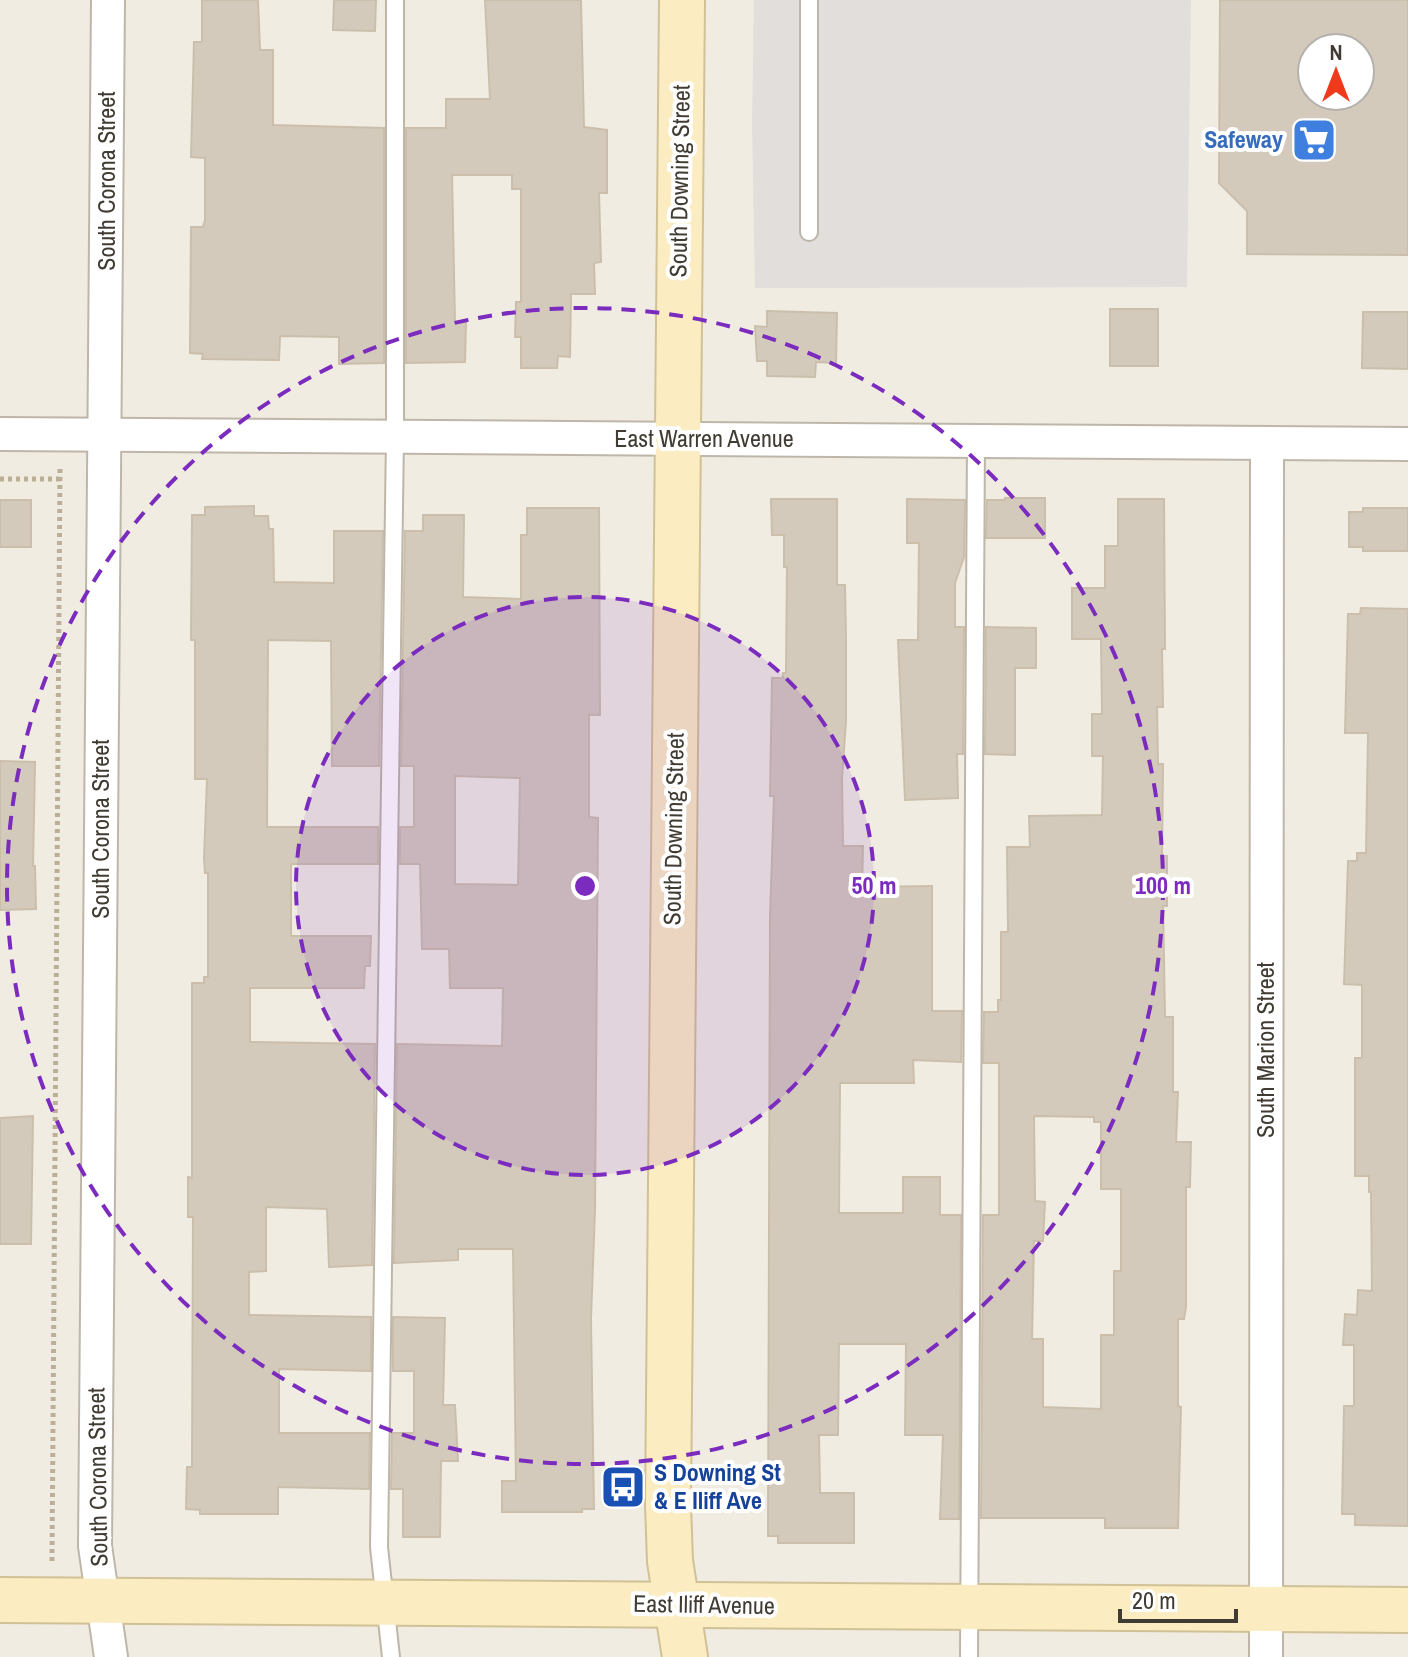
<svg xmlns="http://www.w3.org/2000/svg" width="1408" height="1657" viewBox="0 0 1408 1657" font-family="'Archivo Narrow',sans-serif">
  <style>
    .parking { fill: #e1dedb }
    .building { fill: #d4cabc; stroke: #cbbfac; stroke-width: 2; fill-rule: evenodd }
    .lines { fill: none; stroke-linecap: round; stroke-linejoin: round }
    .lane-casing { stroke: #beb6a9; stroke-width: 20 }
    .street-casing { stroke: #beb6a9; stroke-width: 36 }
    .secondary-casing { stroke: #d1c196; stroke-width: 48 }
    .path { stroke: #bcaf98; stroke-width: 5; stroke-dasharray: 4 4; stroke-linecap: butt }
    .lane { stroke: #fff; stroke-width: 16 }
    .street { stroke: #fff; stroke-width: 32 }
    .secondary { stroke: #fbedc1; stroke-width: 44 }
    .ring { fill: none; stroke: #7b2cbf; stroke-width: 4; stroke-dasharray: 14 10 }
    .labels { text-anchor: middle; stroke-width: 8; stroke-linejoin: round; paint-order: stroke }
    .shop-label { font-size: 24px; font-weight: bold; fill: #366cbe; stroke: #fff; text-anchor: end }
    .street-label { font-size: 24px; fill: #413c33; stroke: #fff }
    .transit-label { font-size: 24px; font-weight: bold; fill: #164399; stroke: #fff; text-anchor: start }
    .centre { fill: #7b2cbf; stroke: #fff; stroke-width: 4 }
    .ring-label { font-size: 24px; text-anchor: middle; font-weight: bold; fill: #7b2cbf; stroke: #fff; stroke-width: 8; stroke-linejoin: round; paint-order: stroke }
  </style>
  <rect width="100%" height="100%" fill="#f0ece2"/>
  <path class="parking" d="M754 0H1191L1187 287 755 288 752 123Z"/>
  <g class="building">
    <path d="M202 0H258L260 50H273V125L384 128V363L339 364V337L280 336 279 360 202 359 203 354 190 353 191 227H203L205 220V158L191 157 194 42H202Z"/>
    <path d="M334 0H376L375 31 333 30Z"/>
    <path d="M485 0H581L584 127 607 130V193H599L601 262 594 263 595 294H571L570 357 558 356 557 368H521V337H515L516 302H521V189H512V175H452L455 322H466L465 362 406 363V128H446V99H490Z"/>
    <path d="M1220 0H1408V255L1247 254V211L1219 183ZM1312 48H1360V96H1312Z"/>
    <rect x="1110" y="309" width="48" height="57"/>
    <path d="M767 311 837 313 836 363 816 362 815 377 767 376V361H757L755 326 767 327Z"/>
    <path d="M1363 312H1408V369L1362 368Z"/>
    <path d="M1005 498H1045V538H986L987 500H1005Z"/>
    <path d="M771 499H837V585H845L846 640V721L842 778 843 846H863L862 887 932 886V1011H962L961 1062 913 1060 914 1083H840L839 1213H903V1177H940V1215H961L959 1519H940L943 1435H905L906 1344H839L838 1435H819L820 1493H854V1543H778V1536H768L770 917 774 796H770L772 678H783V673H786L787 567H784V535H772Z"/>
    <path d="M907 499 965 500 964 557 955 583V627H964L963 754H957L958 798 905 800 898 640H918L919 543H907Z"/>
    <path d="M1118 499H1164L1165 649H1162L1163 707H1157L1158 764H1163L1162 856H1167V906H1163L1165 1017H1173V1092H1178L1176 1142H1191L1190 1187H1186V1307L1184 1319H1178V1406L1181 1407 1178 1528H1105V1518H981L983 1215H999V1063H983L984 1012H998V1000H1001V932H1008L1007 847H1030L1029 816 1102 815 1103 756H1092V714H1102L1101 639H1072V588H1105V546H1118ZM1034 1116 1094 1117V1122H1101V1189H1121V1271H1114V1335H1101V1409L1043 1407V1339H1032L1034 1241H1043L1045 1202 1035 1201Z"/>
    <rect x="0" y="500" width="31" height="47"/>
    <path d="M254 506V516H268L269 529H273L274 582 334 583V531H383L379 766H332L331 641 268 640 267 827H378V864H291V936H371L370 966H365L364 988H250V1042L375 1044 372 1265 329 1267 327 1209 266 1207V1271L249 1272V1315L371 1317V1371L279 1369V1433H370L369 1489 278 1487V1514H200V1510L186 1509 187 1467H192L193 1217H188V1177L192 1178V983H204V977H208V873H205L204 858 207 779H195V640H191L192 515H205V507Z"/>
    <path d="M527 508H599L600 715H589V817L598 818 595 1209 591 1319 594 1509H582V1512H502V1481H516L513 1249H458V1260L394 1263 397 1044 502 1046 503 988H450L449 949H422L420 864H400V827H414V766H401L405 531H423V515H464L463 597 521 599V535H527ZM455 776 520 778 518 885 455 884Z"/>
    <path d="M1363 508H1408V551H1363V547H1349V512H1363Z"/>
    <path d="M1361 608 1408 609V1526L1355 1525V1514H1342L1344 1406H1354V1345H1343L1345 1314 1357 1315 1358 1290 1372 1291 1371 1192H1369V1176H1355V1058H1362V985L1344 984 1348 861H1357V853H1366L1368 733H1345L1348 614H1360Z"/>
    <path d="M986 627 1036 628V668H1015V755L985 754Z"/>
    <path d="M0 761 35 762 33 866H35L36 909 0 910Z"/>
    <path d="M33 1116 31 1244H0V1118Z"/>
    <path d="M393 1317 445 1318 443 1405H455L458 1461H441L440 1537H403V1489H391L392 1433H414V1371H393Z"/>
  </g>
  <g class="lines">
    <g class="lane-casing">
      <g id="lane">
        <path d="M809 232V0"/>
        <path d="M391 1657 379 1547 395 437V0"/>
        <path d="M969 1657 976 440"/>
      </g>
    </g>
    <g class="street-casing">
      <g id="street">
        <path d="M108 0 95 1546 111 1657"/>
        <path d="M0 434 1408 444"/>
        <path d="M1266 1657 1267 443"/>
      </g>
    </g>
    <g class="secondary-casing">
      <g id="secondary">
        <path d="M682 0 668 1505 670 1561 685 1657"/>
        <path d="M0 1600 1408 1610"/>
      </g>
    </g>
    <g class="path">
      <path d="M0 479H62"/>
      <path d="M52 1561 60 467"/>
    </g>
    <use href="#lane" class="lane"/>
    <use href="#street" class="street"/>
    <use href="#secondary" class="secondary"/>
  </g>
  <circle cx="585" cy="886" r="289" fill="#7b2cbf" fill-opacity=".12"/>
  <g class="ring">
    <circle cx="585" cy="886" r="289"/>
    <circle cx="585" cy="886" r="578"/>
  </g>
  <defs>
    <g id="supermarket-square" transform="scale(2.3)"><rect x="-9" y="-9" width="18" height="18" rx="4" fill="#3f7fe0" stroke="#fff"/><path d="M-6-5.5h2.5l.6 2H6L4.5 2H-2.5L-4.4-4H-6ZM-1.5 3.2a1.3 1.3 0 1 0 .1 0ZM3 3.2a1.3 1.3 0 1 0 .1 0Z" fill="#fff"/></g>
    <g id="bus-square" transform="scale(2.3)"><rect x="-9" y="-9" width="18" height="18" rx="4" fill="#1a4fb4" stroke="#fff"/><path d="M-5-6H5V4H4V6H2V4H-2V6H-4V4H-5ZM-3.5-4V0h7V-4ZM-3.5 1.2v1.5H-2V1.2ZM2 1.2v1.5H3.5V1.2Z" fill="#fff"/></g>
  </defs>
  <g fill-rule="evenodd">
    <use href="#supermarket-square" x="1314" y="140"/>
    <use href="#bus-square" x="623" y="1487"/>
  </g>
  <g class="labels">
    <g class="shop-label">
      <text x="1283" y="148">Safeway</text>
    </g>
    <g class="street-label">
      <text transform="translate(107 181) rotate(-90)" y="8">South Corona Street</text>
      <text transform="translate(680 181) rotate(-89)" y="8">South Downing Street</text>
      <text x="704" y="447">East Warren Avenue</text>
      <text transform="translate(101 829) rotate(-90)" y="8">South Corona Street</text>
      <text transform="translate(674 829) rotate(-89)" y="8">South Downing Street</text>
      <text transform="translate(1266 1050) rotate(-90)" y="8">South Marion Street</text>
      <text transform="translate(98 1477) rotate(-91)" y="8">South Corona Street</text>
      <text transform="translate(704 1605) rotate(1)" y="8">East Iliff Avenue</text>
    </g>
    <g class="transit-label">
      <text x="654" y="1481">S Downing St<tspan x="654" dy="28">&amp; E Iliff Ave</tspan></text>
    </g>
  </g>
  <circle cx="585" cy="886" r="12" class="centre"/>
  <g class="ring-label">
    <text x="874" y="894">50 m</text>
    <text x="1163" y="894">100 m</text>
  </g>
  <g transform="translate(1336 72)"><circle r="38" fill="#ffffff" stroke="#b3b1ad" stroke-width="2"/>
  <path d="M0-6L14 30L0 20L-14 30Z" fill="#ef3a1b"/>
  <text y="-12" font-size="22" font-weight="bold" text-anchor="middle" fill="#413c33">N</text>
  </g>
  <path d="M1120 1609v12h116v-12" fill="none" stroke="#413c33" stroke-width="4"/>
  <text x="1132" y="1609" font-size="24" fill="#413c33" stroke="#ffffff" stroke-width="6" paint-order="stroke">20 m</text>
</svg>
